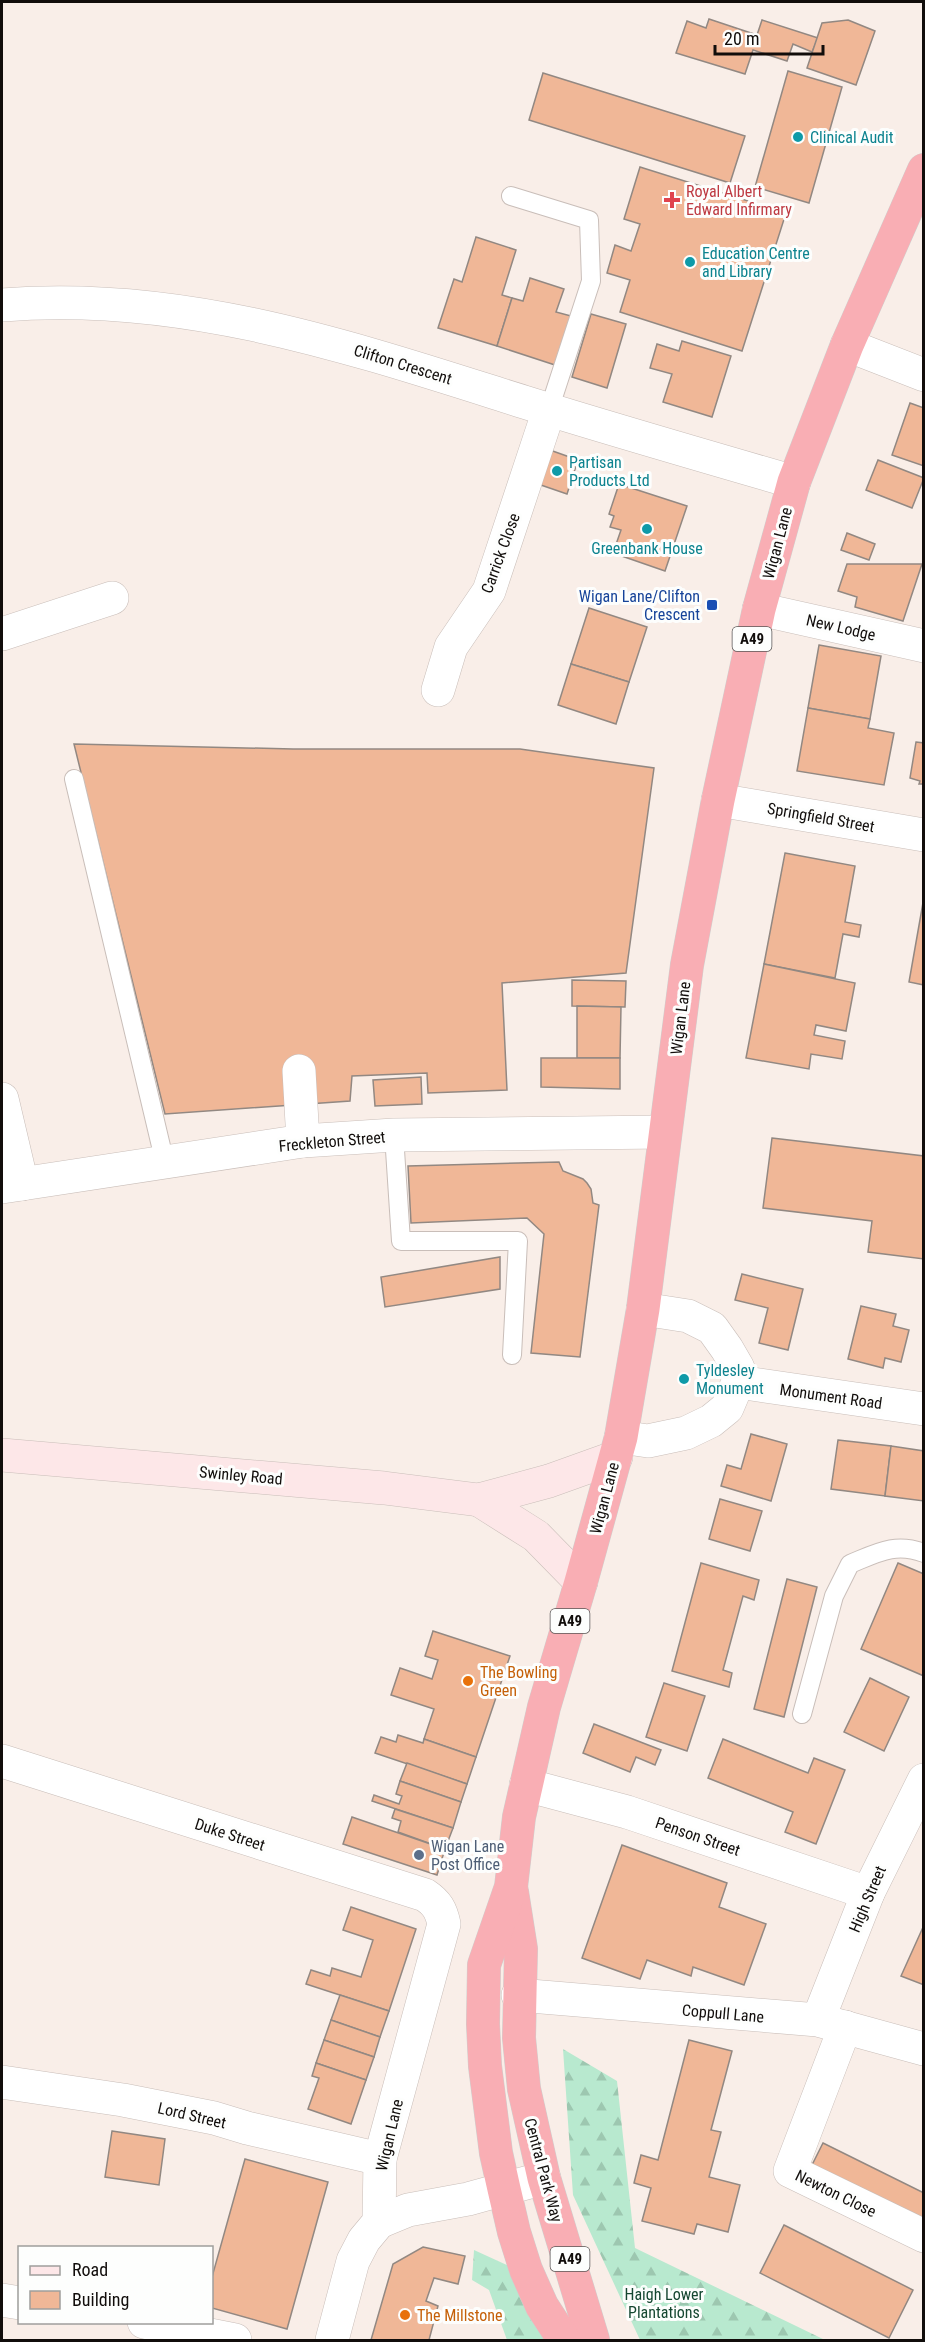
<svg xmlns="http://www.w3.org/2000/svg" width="925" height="2342" viewBox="0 0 925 2342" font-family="'Roboto Condensed',sans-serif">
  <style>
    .forest { fill: url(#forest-firs) }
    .building { fill: #f0b797; stroke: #928882; stroke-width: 1.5 }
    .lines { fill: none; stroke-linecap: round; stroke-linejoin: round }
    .lane-casing { stroke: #c9beb9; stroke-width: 20 }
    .street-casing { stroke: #c9beb9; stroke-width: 34 }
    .secondary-casing { stroke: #c9beb9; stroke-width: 34 }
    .highway-casing { stroke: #cfcfce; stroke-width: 34 }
    .lane { stroke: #fff; stroke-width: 18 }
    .street { stroke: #fff; stroke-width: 33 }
    .secondary { stroke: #fde7e8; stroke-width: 33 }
    .highway { stroke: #f9aeb4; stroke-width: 33 }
    .culture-dot { fill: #0f9aa8; stroke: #fdfefd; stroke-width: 2 }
    .health-dot { fill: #e0444e; stroke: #fdfefd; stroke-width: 2 }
    .transit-dot { fill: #1a4fb4; stroke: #fdfefd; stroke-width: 2 }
    .food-dot { fill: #e8710a; stroke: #fdfefd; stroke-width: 2 }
    .service-dot { fill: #5c6f8a; stroke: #fdfefd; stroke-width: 2 }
    .labels { text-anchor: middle; stroke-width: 6; stroke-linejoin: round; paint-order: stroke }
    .shield { fill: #fdfefd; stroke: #585554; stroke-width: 1.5 }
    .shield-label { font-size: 15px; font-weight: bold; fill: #110d0b }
    .culture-label { font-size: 16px; fill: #0d838f; stroke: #fdfefd; text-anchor: start }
    .health-label { font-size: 16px; fill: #be3a42; stroke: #fdfefd; text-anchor: start }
    .street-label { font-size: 16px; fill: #110d0b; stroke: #fdfefd }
    .transit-label { font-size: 16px; fill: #164399; stroke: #fdfefd; text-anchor: end }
    .food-label { font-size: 16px; fill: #c56008; stroke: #fdfefd; text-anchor: start }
    .service-label { font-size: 16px; fill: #4e5e75; stroke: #fdfefd; text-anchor: start }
    .park-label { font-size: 16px; fill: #154731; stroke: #fdfefd }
  </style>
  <defs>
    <pattern id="forest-firs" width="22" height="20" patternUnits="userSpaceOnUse" patternTransform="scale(1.5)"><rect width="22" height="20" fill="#b8e9cf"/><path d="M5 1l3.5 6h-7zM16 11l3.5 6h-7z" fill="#9dc7b0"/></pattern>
  </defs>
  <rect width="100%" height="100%" fill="#f9eee8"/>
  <g class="forest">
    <path d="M563 2049 617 2081 635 2248 825 2340H640L573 2195Z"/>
    <path d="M474 2250 509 2266 549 2340H507L489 2290 472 2280Z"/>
  </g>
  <g class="building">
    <path d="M709 19 757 35 762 20 818 38 812 52 793 44 787 61 753 50 745 74 676 53 687 21 706 28Z"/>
    <path d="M848 20 875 31 856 85 807 68 822 23Z"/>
    <path d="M788 71 842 87 809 203 755 187Z"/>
    <path d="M543 73 745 136 730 183 529 120Z"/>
    <path d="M640 167 786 213 742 351 620 312 630 280 607 273 615 245 631 251 640 224 624 219Z"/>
    <path d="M476 237 516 250 502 295 512 298 497 346 438 328 454 279 462 282Z"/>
    <path d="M530 278 564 289 556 312 571 316 555 365 497 346 512 298 523 301Z"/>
    <path d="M591 314 626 324 607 388 572 377Z"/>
    <path d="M682 341 731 356 712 417 663 402 672 374 650 368 657 344 679 351Z"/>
    <path d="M910 403 924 408V466L892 455Z"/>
    <path d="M547 449 578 460 567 494 535 483Z"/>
    <path d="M878 460 924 478 912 508 866 490Z"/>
    <path d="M619 484 687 506 665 571 613 553 621 530 610 527 614 516 609 514Z"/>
    <path d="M847 533 875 544 869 560 841 550Z"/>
    <path d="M847 564H922L903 621 855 607 857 597 838 591Z"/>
    <path d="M589 608 647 627 629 682 571 664Z"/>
    <path d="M819 645 881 656 870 719 808 708Z"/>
    <path d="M571 664 629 682 616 724 558 705Z"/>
    <path d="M808 708 870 719 868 728 894 733 884 785 797 771Z"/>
    <path d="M916 742 924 743V784H919L920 781 910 778Z"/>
    <path d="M74 744 293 749H520L654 768 626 973 502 983 507 1090 428 1093 427 1073 352 1076 350 1101 165 1114Z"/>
    <path d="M785 853 855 866 845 922 861 925 859 937 843 934 835 978 764 964Z"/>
    <path d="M924 897V985L909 982Z"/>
    <path d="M764 964 855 983 846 1031 816 1025 814 1035 845 1041 842 1059 811 1054 809 1069 746 1058Z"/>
    <path d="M572 980 626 981 625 1007 572 1006Z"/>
    <path d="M577 1006 621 1007 620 1058H577Z"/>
    <path d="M541 1058H620V1089L541 1087Z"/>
    <path d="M421 1077 422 1104 375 1106 373 1080Z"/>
    <path d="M772 1138 924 1156V1259L868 1252 872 1221 763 1208Z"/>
    <path d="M559 1162 563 1171 583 1179 587 1183 591 1189 593 1203 599 1205 580 1357 531 1353 544 1234 527 1218 411 1223 408 1166Z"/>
    <path d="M500 1257V1289L385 1307 381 1277Z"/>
    <path d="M742 1274 803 1289 788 1350 759 1343 768 1308 735 1300Z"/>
    <path d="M861 1306 896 1314 893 1326 909 1330 901 1362 885 1358 883 1368 848 1359Z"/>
    <path d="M751 1434 787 1444 771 1501 721 1486 727 1465 741 1469Z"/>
    <path d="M838 1440 891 1446 885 1496 831 1489Z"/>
    <path d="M891 1446 924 1451V1501L885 1496Z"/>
    <path d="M720 1499 762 1511 750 1551 709 1539Z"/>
    <path d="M701 1563 759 1580 754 1600 743 1596 723 1670 732 1673 729 1687 672 1671Z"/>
    <path d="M898 1563 924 1574V1676L861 1649Z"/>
    <path d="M787 1579 817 1587 784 1717 754 1709Z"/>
    <path d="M433 1631 510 1656 476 1757 424 1739 434 1709 391 1695 400 1668 432 1679 438 1660 425 1656Z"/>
    <path d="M870 1678 909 1697 884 1751 844 1732Z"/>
    <path d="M664 1683 705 1696 687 1751 646 1737Z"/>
    <path d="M594 1724 661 1750 655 1765 636 1757 630 1772 583 1753Z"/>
    <path d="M398 1735 423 1743 424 1739 476 1757 467 1784 375 1753 381 1737 396 1742Z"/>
    <path d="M723 1739 808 1773 814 1758 845 1770 816 1844 785 1832 793 1812 708 1778Z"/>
    <path d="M407 1763 467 1784 461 1802 400 1781Z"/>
    <path d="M400 1781 461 1802 453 1828 372 1801 374 1795 399 1804 402 1796 396 1794Z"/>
    <path d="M395 1809 453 1828 445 1849 398 1832 401 1821 392 1818Z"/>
    <path d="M352 1817 445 1849 437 1875 343 1844Z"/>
    <path d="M622 1845 727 1883 719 1907 766 1924 744 1985 693 1967 691 1976 647 1960 640 1979 582 1958Z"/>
    <path d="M351 1907 416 1929 389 2011 306 1984 311 1970 330 1976 332 1968 361 1977 373 1940 343 1930Z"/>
    <path d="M924 1925V1985L901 1976Z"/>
    <path d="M340 1995 389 2011 380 2037 331 2020Z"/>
    <path d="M331 2020 380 2037 374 2057 324 2040Z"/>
    <path d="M324 2040 374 2057 366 2080 316 2063Z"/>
    <path d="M689 2040 732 2051 711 2130 721 2132 709 2177 740 2185 728 2232 697 2224 694 2234 642 2221 651 2188 634 2183 641 2155 658 2160Z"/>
    <path d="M316 2063 366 2080 351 2124 308 2109 319 2078 312 2076Z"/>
    <path d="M112 2131 165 2139 159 2185 105 2177Z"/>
    <path d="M823 2143 924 2193V2224L811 2167Z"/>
    <path d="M245 2159 328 2182 287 2329 212 2308V2277Z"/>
    <path d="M784 2225 913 2290 889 2338 760 2273Z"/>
    <path d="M423 2247 465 2256 458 2284 434 2278 426 2301 438 2306 429 2340H371L393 2264Z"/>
  </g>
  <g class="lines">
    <g class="lane-casing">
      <g id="lane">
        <path d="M511 196 589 220 591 281 549 410"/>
        <path d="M74 779 165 1163"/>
        <path d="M394 1135 401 1241H518L512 1355"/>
        <path d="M802 1714 834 1596 850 1564C877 1553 895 1542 924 1553"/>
      </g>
    </g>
    <g class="street-casing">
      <g id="street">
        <path d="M2 305C184 290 353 348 524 402 614 430 704 456 794 482"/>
        <path d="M847 345 924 375"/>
        <path d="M759 609 924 646"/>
        <path d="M2 634 112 598"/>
        <path d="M438 690 451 647 489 591 549 410"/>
        <path d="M718 800 924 835"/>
        <path d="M299 1071 303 1141"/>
        <path d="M2 1099 22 1184"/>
        <path d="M2 1187 303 1141 394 1135 665 1132"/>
        <path d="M738 1382 924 1409"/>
        <path d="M621 1437 648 1441 686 1433 711 1421 727 1408 738 1382V1368L727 1349 712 1328 688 1316 643 1309"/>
        <path d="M2 1761 425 1895C437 1903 441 1910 444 1924L380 2159 379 2222 364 2240 353 2261 332 2340"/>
        <path d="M526 1785 627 1812 868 1893"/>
        <path d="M518 1995 818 2020 924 2049"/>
        <path d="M818 2020 868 1893 924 1780"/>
        <path d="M845 2027 790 2171 924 2236"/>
        <path d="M2 2082 123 2100 214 2118 247 2128 380 2159"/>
        <path d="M379 2222 408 2210 468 2199 544 2178"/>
        <path d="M2 2300 20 2303"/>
        <path d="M144 2322 235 2340"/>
      </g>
    </g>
    <g class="secondary-casing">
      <g id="secondary">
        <path d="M2 1455 384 1488 479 1500 549 1481 616 1457"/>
        <path d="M479 1500 536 1536 581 1582"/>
      </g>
    </g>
    <g class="highway-casing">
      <g id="highway">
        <path d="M512 1892 521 1949 519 2038 524 2089 544 2178 593 2340"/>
        <path d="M564 2340 542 2306 526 2270 514 2232 504 2189 496 2153 485 2066 483 2024 484 1965 511 1887 519 1817 544 1707 581 1582 621 1437 643 1309 687 965 718 800 759 609 794 482 847 345 924 170"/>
      </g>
    </g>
    <use href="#lane" class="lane"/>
    <use href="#street" class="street"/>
    <use href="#secondary" class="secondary"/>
    <use href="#highway" class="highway"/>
  </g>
  <g class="culture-dot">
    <circle cx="798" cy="137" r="6"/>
    <circle cx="690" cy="262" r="6"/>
    <circle cx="557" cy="471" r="6"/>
    <circle cx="647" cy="529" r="6"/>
    <circle cx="684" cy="1379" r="6"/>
  </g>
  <path class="health-dot" d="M669 191h6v6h6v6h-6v6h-6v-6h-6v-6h6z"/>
  <rect class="transit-dot" x="706" y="599" width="12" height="12" rx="3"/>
  <g class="food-dot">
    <circle cx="468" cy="1681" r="6"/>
    <circle cx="405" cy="2315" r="6"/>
  </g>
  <circle class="service-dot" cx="419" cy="1855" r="6"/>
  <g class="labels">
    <g class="shield">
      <rect x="732.5" y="627" width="39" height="24" rx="4.5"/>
      <rect x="550.5" y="1609" width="39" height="24" rx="4.5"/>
      <rect x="550.5" y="2247" width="39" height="24" rx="4.5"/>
    </g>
    <g class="shield-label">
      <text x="752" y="644">A49</text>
      <text x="570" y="1626">A49</text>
      <text x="570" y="2264">A49</text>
    </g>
    <g class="culture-label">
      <text x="810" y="143">Clinical Audit</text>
      <text x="702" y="259">Education Centre<tspan x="702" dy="18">and Library</tspan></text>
      <text x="569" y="468">Partisan<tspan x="569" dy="18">Products Ltd</tspan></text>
      <text x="647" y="554" text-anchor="middle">Greenbank House</text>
      <text x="696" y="1376">Tyldesley<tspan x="696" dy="18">Monument</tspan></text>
    </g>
    <g class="health-label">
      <text x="686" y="197">Royal Albert<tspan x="686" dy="18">Edward Infirmary</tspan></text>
    </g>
    <g class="street-label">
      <text transform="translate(403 364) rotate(17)" y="6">Clifton Crescent</text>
      <text transform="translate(777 543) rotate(-75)" y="6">Wigan Lane</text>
      <text transform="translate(500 553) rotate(-70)" y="6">Carrick Close</text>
      <text transform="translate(841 627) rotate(13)" y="6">New Lodge</text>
      <text transform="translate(821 817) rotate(10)" y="6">Springfield Street</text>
      <text transform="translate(680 1018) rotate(-83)" y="6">Wigan Lane</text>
      <text transform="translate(332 1141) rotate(-5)" y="6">Freckleton Street</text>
      <text transform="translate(831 1396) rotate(8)" y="6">Monument Road</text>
      <text transform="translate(241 1475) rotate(5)" y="6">Swinley Road</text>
      <text transform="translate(604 1498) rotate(-75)" y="6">Wigan Lane</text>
      <text transform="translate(230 1834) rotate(18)" y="6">Duke Street</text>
      <text transform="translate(698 1836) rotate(19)" y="6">Penson Street</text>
      <text transform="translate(867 1899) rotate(-67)" y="6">High Street</text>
      <text transform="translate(723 2013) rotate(5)" y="6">Coppull Lane</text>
      <text transform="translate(192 2115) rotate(13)" y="6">Lord Street</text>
      <text transform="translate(389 2135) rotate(-77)" y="6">Wigan Lane</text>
      <text transform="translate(544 2170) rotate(75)" y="6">Central Park Way</text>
      <text transform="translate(836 2193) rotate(26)" y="6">Newton Close</text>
    </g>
    <g class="transit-label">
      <text x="700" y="602">Wigan Lane/Clifton<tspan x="700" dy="18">Crescent</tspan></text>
    </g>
    <g class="food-label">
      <text x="480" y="1678">The Bowling<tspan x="480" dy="18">Green</tspan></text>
      <text x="417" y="2321">The Millstone</text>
    </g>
    <g class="service-label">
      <text x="431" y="1852">Wigan Lane<tspan x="431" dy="18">Post Office</tspan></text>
    </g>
    <g class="park-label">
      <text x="664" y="2300">Haigh Lower<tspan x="664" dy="18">Plantations</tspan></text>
    </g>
  </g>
  <rect width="925" height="2342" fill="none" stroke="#110d0b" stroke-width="6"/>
  <rect x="18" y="2246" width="195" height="78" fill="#fdfefd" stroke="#9f9e9c" stroke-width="1.5"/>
  <rect x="30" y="2266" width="30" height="9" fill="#fde7e8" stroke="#9f9e9c" stroke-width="1.5"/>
  <text x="72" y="2276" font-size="18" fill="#110d0b">Road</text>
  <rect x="30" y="2291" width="30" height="18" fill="#f0b797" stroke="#9f9e9c" stroke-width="1.5"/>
  <text x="72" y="2306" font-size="18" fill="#110d0b">Building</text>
  <path d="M715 45v9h108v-9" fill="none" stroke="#110d0b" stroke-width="3"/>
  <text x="724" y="45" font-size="18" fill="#110d0b" stroke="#fdfefd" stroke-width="4.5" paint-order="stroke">20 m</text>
</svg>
